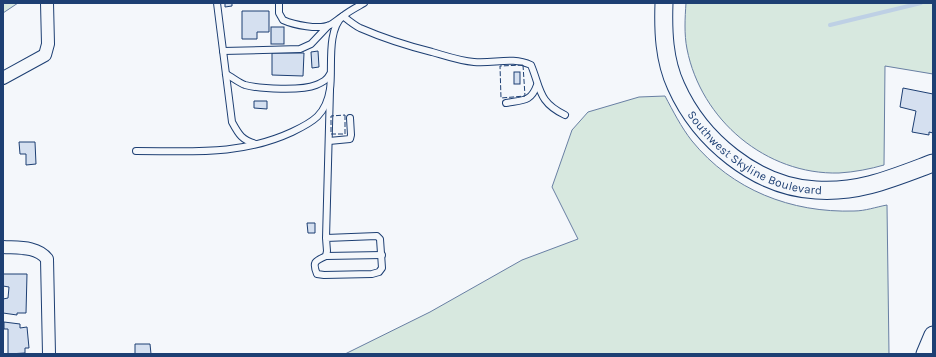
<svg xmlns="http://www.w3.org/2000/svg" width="936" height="357" viewBox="0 0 936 357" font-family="Karla,sans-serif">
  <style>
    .green { fill: #d7e8df; stroke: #687fa3 }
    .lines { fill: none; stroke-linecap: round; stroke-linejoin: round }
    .stream { stroke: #bed0e5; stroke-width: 4 }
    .building { fill: #d5e0f0; stroke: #1d3f73 }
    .lane-casing { stroke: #1d3f73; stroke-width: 8 }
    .street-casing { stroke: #1d3f73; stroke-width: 14 }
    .secondary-casing { stroke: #1d3f73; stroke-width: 19 }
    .lane { stroke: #f4f7fb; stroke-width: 6 }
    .street { stroke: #f4f7fb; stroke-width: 12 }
    .secondary { stroke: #f4f7fb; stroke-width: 17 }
    .fence { stroke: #1d3f73; stroke-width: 1; stroke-dasharray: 5 2; stroke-linecap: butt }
    .labels { text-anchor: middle; stroke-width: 3; stroke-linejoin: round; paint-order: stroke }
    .street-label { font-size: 12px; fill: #1d3f73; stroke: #f4f7fb }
  </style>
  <rect width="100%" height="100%" fill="#f4f7fb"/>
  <g class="green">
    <path d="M3 3H18L3 13Z"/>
    <path d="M686 3H933V74L885 66 884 165C870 169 855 172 839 173 766 175 701 120 687 49 684 34 685 18 686 3Z"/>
    <path d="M665 96C673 111 681 127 692 141 732 190 791 213 854 211 865 211 876 207 887 205L889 354H345L430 312 522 260 578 239 552 187 572 130 588 112 639 97Z"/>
  </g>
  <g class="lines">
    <path class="stream" d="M830 25 921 3"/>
  </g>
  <g class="building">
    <path d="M225 3H232V6L225 7Z"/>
    <path d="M242 11H269V32H257V39H242Z"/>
    <rect x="271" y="27" width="13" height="17"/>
    <path d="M318 51 319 67 312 68 311 52Z"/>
    <path d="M272 53H304L303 76 272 75Z"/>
    <rect x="514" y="72" width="6" height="12"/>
    <path d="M903 88 933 94V133L929 132V135L912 132 916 111 900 107Z"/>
    <path d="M254 101H267V109L254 108Z"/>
    <path d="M19 142H35L36 164 26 165V154H20Z"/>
    <path d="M307 223H315V233H308Z"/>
    <path d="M3 274H27L26 313H17V315L3 313V299L8 298 9 287 3 286Z"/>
    <path d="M4 322 20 324V328L27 327 29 348H25V353L8 354V329H4Z"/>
    <path d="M135 344H150L151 354H135Z"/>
  </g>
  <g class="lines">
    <g class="lane-casing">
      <g id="lane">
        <path d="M217 3 232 122C239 135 242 140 256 144"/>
        <path d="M279 3V13L283 20C294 25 319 30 330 25 334 23 338 19 343 16 348 20 354 25 360 28 383 38 408 46 432 52 446 56 460 61 474 62 494 64 512 56 531 65 541 89 538 102 565 115"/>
        <path d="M223 51 300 49 311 44 328 26"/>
        <path d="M226 74C232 77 239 83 245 85 260 89 302 91 316 85 323 82 327 80 330 74"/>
        <path d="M506 103C523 100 531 102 537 85"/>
        <path d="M329 141 350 139 351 135 350 118"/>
        <path d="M136 151C191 151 240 156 292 132 313 122 326 115 330 89 333 68 326 31 343 16 349 11 357 7 364 3"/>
        <path d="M326 238 327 251 326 256C315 261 312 262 317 274L324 275 372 274 379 272 382 268 380 239 377 236 326 238 330 90"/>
        <path d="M326 256 382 255"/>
      </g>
    </g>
    <g class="street-casing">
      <g id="street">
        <path d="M3 78 45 55 48 44 47 3"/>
        <path d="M3 247C18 248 37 246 47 259L49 354"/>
      </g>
    </g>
    <g class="secondary-casing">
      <g id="secondary">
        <path id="s1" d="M664 3C663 31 664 60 676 86 700 140 756 187 816 190 859 193 893 178 933 163"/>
        <path d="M925 354 933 335"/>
      </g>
    </g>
    <use href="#lane" class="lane"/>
    <use href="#street" class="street"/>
    <use href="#secondary" class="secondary"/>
    <g class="fence">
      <path d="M523 65 525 96 501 98 500 66Z"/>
      <path d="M345 115V134H331V116Z"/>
    </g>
  </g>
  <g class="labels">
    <g class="street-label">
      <text dy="4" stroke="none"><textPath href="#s1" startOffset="194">Southwest Skyline Boulevard</textPath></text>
    </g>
  </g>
  <rect width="936" height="357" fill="none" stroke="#1d3f73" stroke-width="8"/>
</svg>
